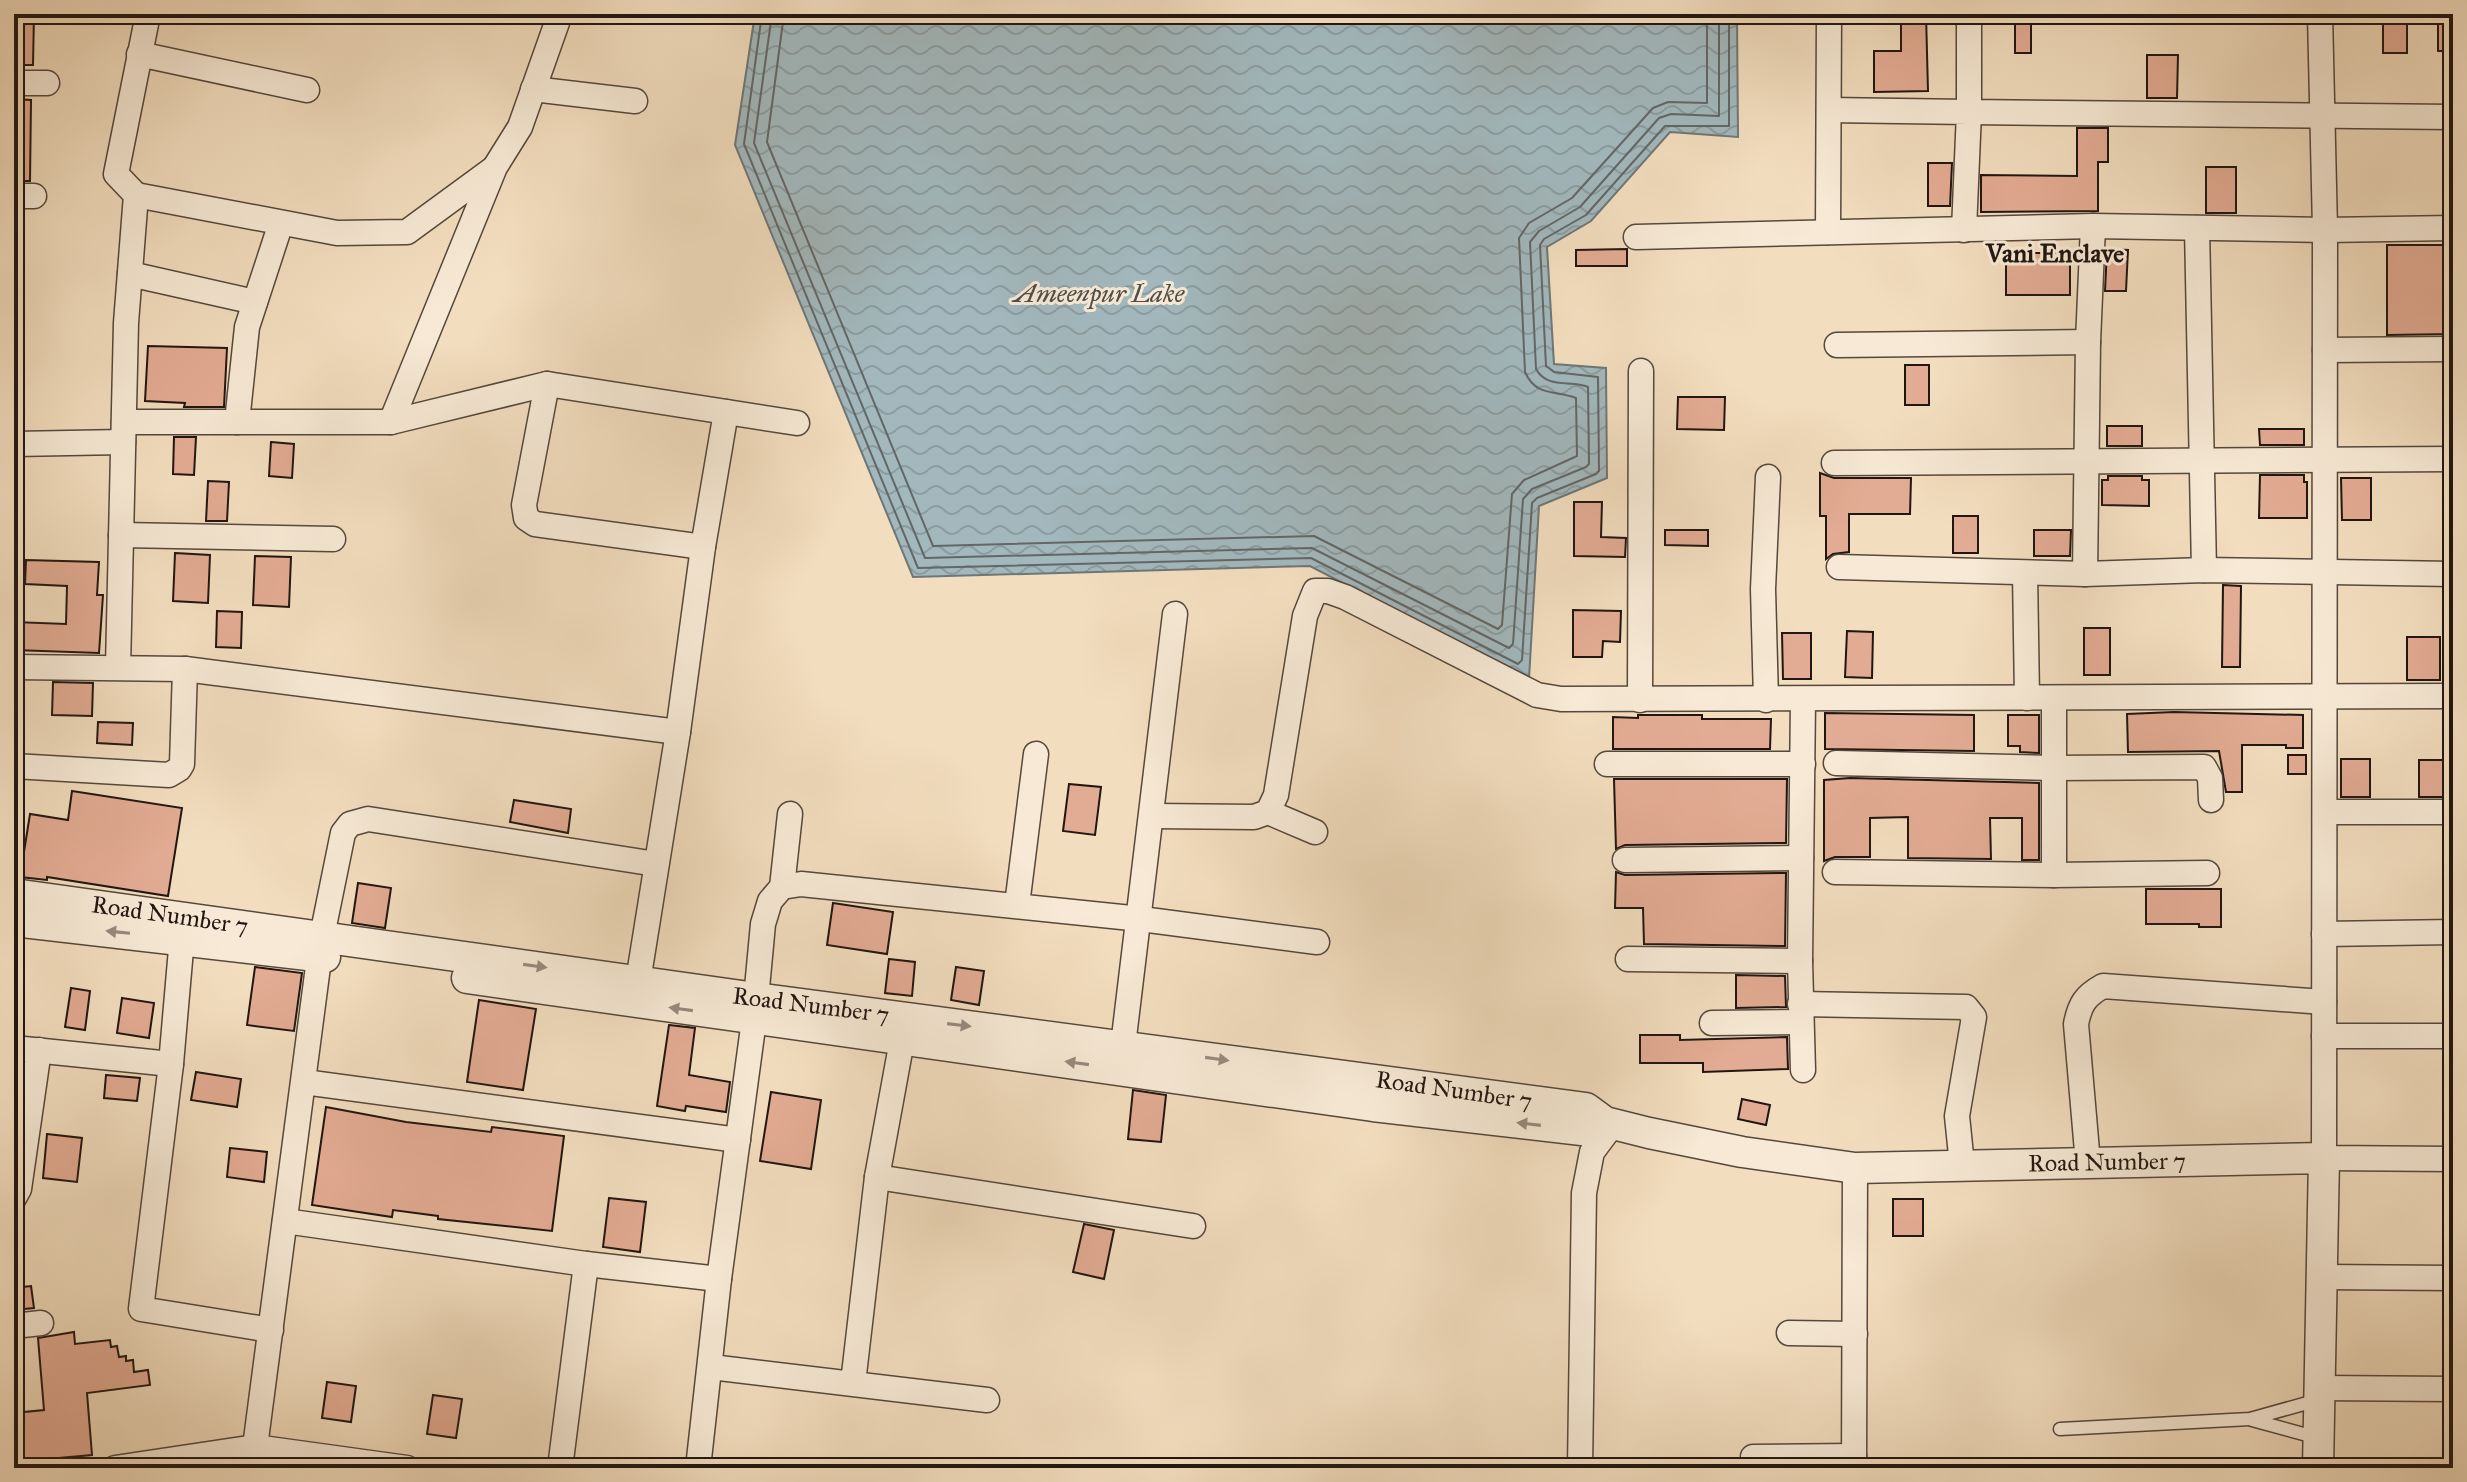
<svg xmlns="http://www.w3.org/2000/svg" width="2467" height="1482" viewBox="0 0 2467 1482" font-family="'IM FELL Great Primer',serif">
  <style>
    .water { fill: url(#water-waves); stroke: #6e7778; stroke-width: 2 }
    .lines { fill: none; stroke-linecap: round; stroke-linejoin: round }
    .shore { stroke: #626767; stroke-width: 2 }
    .building { fill: #e2ab93; stroke: #211611; stroke-width: 2 }
    .service-casing { stroke: #55483c; stroke-width: 15 }
    .minor-casing { stroke: #55483c; stroke-width: 27 }
    .tertiary-casing { stroke: #55483c; stroke-width: 33 }
    .service { stroke: #f7e9d5; stroke-width: 12 }
    .minor { stroke: #f7e9d5; stroke-width: 24 }
    .tertiary { stroke: #f7e9d5; stroke-width: 30 }
    .oneway { fill: #978a7d }
    .labels { text-anchor: middle; stroke-width: 6; stroke-linejoin: round; paint-order: stroke }
    .street-label { font-size: 24px; fill: #211611; stroke: #f7e9d5 }
    .neighbourhood-label { font-size: 26px; font-weight: bold; fill: #211611; stroke: #f7e9d5 }
    .water-label { font-size: 26px; font-style: italic; fill: #4e4f4d; stroke: #f7e9d5 }
  </style>
  <defs>
    <pattern id="water-waves" width="16" height="10" patternUnits="userSpaceOnUse" patternTransform="scale(2)"><rect width="16" height="10" fill="#a2b8bd"/><path d="M0 5q4-4 8 0t8 0" fill="none" stroke="#8b9da1"/></pattern>
  </defs>
  <rect width="100%" height="100%" fill="#f2ddbe"/>
  <filter id="stains"><feTurbulence type="fractalNoise" baseFrequency=".0025" numOctaves="4"/><feColorMatrix values="0 0 0 0 .2 0 0 0 0 .09 0 0 0 0 .02 0 0 0 .5 -.17"/></filter>
  <radialGradient id="worn" r=".72"><stop offset=".6" stop-color="#630" stop-opacity="0"/><stop offset="1" stop-color="#630" stop-opacity=".3"/></radialGradient>
  <path class="water" d="M755 14H1737L1738 137 1670 132 1591 221 1547 247 1554 364 1606 368 1607 478 1539 506 1529 679 1310 566 913 577 735 145Z"/>
  <g class="lines">
    <g class="shore">
      <path d="M762 14 744 144 918 568 1311 558 1518 664 1522 660 1532 503 1537 498 1596 474 1599 471 1598 377 1554 372 1546 366 1540 245 1544 239 1586 215 1665 126H1729V14"/>
      <path d="M772 14 754 143 925 558 1312 548 1509 648 1513 644 1523 499 1532 489 1586 467 1589 464 1588 387C1570 380 1547 389 1536 369L1530 242 1539 231 1580 207 1659 118 1671 114 1719 116V14"/>
      <path d="M784 14 767 142 933 546 1314 536 1498 629 1502 625 1512 494 1524 480 1577 456 1576 398C1555 390 1536 397 1525 372L1519 238 1529 223 1572 198 1653 108 1668 102 1707 103V14"/>
    </g>
  </g>
  <g class="building">
    <path d="M14 14H34L33 65H14Z"/>
    <path d="M1901 14H1926L1928 91 1874 92V51H1901Z"/>
    <rect x="2015" y="14" width="16" height="39"/>
    <rect x="2438" y="18" width="15" height="33"/>
    <rect x="2383" y="19" width="24" height="34"/>
    <path d="M2147 55H2178L2177 98H2147Z"/>
    <path d="M14 99 31 100 30 181H14Z"/>
    <path d="M2077 128H2108V162H2098V211L1981 212V175L2077 176Z"/>
    <path d="M1928 163H1952L1950 206H1928Z"/>
    <rect x="2206" y="167" width="30" height="46"/>
    <path d="M2387 245H2453V334L2387 335Z"/>
    <path d="M1627 249V266H1576V250Z"/>
    <path d="M2107 249 2128 250 2126 291H2105Z"/>
    <rect x="2006" y="253" width="64" height="42"/>
    <path d="M148 346 227 348 224 407H184L185 403 145 401Z"/>
    <rect x="1905" y="365" width="24" height="40"/>
    <path d="M1678 397H1725L1724 430 1677 429Z"/>
    <rect x="2107" y="426" width="35" height="20"/>
    <path d="M2259 429H2304V445H2260Z"/>
    <path d="M174 437H196L194 475 173 474Z"/>
    <path d="M271 442 294 444 292 478 269 476Z"/>
    <path d="M1820 473 1834 478H1911L1910 514H1849V552L1833 554 1826 559V516H1820Z"/>
    <path d="M2260 475H2304V482H2307V518H2259Z"/>
    <path d="M2108 476H2142V480H2149V506L2102 505V480H2108Z"/>
    <path d="M2341 478H2371V520H2342Z"/>
    <path d="M208 481 229 482 227 521H206Z"/>
    <path d="M1574 502H1602L1601 537 1626 538 1625 557 1574 556Z"/>
    <rect x="1953" y="516" width="25" height="37"/>
    <path d="M1665 530H1708V546L1665 545Z"/>
    <path d="M2034 530H2071L2070 556H2034Z"/>
    <path d="M175 553 210 555 208 603 173 601Z"/>
    <path d="M255 556 291 557 289 607 253 605Z"/>
    <path d="M26 560 99 562 97 595H103L99 653 14 650V622L66 624 67 586 25 584Z"/>
    <path d="M2223 585 2241 586 2240 667H2222Z"/>
    <path d="M1573 610 1621 611 1620 642 1603 641 1602 657H1573Z"/>
    <path d="M217 611 242 612 241 648 216 647Z"/>
    <rect x="2084" y="628" width="26" height="47"/>
    <path d="M1847 631 1873 632 1872 678 1845 677Z"/>
    <path d="M1782 633H1811V679H1783Z"/>
    <rect x="2407" y="637" width="33" height="43"/>
    <path d="M53 682 93 683 92 716 52 715Z"/>
    <path d="M2174 712 2303 715V748H2286V745H2242V792H2226L2219 751 2128 752 2127 714Z"/>
    <path d="M1825 713 1974 715V751L1825 749Z"/>
    <path d="M1638 715H1702V719H1771L1770 749H1613V717L1638 718Z"/>
    <path d="M2008 715H2039V753L2020 752V746H2008Z"/>
    <path d="M98 722 133 723 132 745 97 743Z"/>
    <rect x="2288" y="755" width="18" height="19"/>
    <rect x="2341" y="759" width="29" height="38"/>
    <rect x="2419" y="760" width="33" height="37"/>
    <path d="M1850 778 2039 783V860H2022V818H1990L1991 859 1908 858V817L1870 818V857H1835L1824 861V780Z"/>
    <path d="M1614 779H1787L1786 843 1625 845 1616 849Z"/>
    <path d="M1069 784 1101 787 1095 835 1063 831Z"/>
    <path d="M72 791 182 808 168 896 47 877V880L20 877 30 814 68 820Z"/>
    <path d="M514 800 571 809 568 833 510 822Z"/>
    <path d="M1616 872 1625 875 1786 873 1785 946 1644 944 1643 908H1615Z"/>
    <path d="M358 883 391 888 385 928 352 923Z"/>
    <path d="M2146 889H2221V927H2199V924H2146Z"/>
    <path d="M833 903 893 912 887 954 827 945Z"/>
    <path d="M889 959 915 962 912 996 885 993Z"/>
    <path d="M255 967 302 973 294 1031 247 1025Z"/>
    <path d="M956 967 984 971 979 1005 951 1000Z"/>
    <path d="M1736 975 1785 976 1786 1007 1736 1008Z"/>
    <path d="M71 988 90 991 85 1030 65 1027Z"/>
    <path d="M122 998 154 1003 149 1038 117 1033Z"/>
    <path d="M479 1000 536 1009 523 1090 467 1082Z"/>
    <path d="M669 1025 695 1028 689 1075 730 1082 726 1112 686 1106 685 1111 657 1106Z"/>
    <path d="M1640 1035H1680V1040L1787 1037 1788 1069 1703 1072V1063H1640Z"/>
    <path d="M196 1072 241 1079 237 1107 191 1100Z"/>
    <path d="M106 1075 140 1078 137 1101 104 1098Z"/>
    <path d="M1133 1090 1166 1095 1161 1142 1128 1139Z"/>
    <path d="M771 1092 821 1100 811 1169 760 1161Z"/>
    <path d="M1742 1099 1770 1105 1766 1125 1738 1119Z"/>
    <path d="M326 1107 406 1122 491 1132 492 1127 564 1136 552 1231 438 1219V1216L393 1210 392 1217 312 1205Z"/>
    <path d="M47 1134 82 1138 77 1182 43 1178Z"/>
    <path d="M230 1148 267 1152 264 1182 227 1177Z"/>
    <path d="M609 1198 646 1202 640 1252 603 1247Z"/>
    <rect x="1893" y="1199" width="30" height="37"/>
    <path d="M1084 1224 1114 1230 1104 1279 1073 1272Z"/>
    <path d="M31 1286 34 1308 14 1310V1288Z"/>
    <path d="M74 1332 75 1344 110 1340 111 1347 117 1346 119 1357 126 1356V1361L133 1360 134 1372 148 1370 150 1385 87 1393 92 1455 14 1462V1413L44 1410 38 1338Z"/>
    <path d="M327 1382 356 1386 351 1422 322 1418Z"/>
    <path d="M433 1395 462 1399 456 1438 427 1434Z"/>
  </g>
  <g class="lines">
    <g class="service-casing">
      <g id="service">
        <path d="M2252 1420 2318 1438"/>
        <path d="M2060 1429 2250 1419 2318 1400"/>
      </g>
    </g>
    <g class="minor-casing">
      <g id="minor">
        <path d="M1969 14V112L2453 117"/>
        <path d="M2320 14 2325 230 2324 1158 2453 1159"/>
        <path d="M139 54 307 90"/>
        <path d="M14 83H47"/>
        <path d="M533 89 635 101"/>
        <path d="M1829 110 1969 112 1964 230"/>
        <path d="M136 195 337 233 407 232 493 169"/>
        <path d="M14 196H34"/>
        <path d="M2197 228 2204 570"/>
        <path d="M1828 232 1829 14"/>
        <path d="M1636 237 2093 226 2325 230 2453 228"/>
        <path d="M130 274 255 302"/>
        <path d="M1837 345 2088 342"/>
        <path d="M2325 350 2453 349"/>
        <path d="M547 384 524 505 526 518 535 524 703 547"/>
        <path d="M124 422H391L547 384 797 423"/>
        <path d="M237 422 247 327 281 223"/>
        <path d="M391 422 495 167 520 127 560 14"/>
        <path d="M14 444 123 442"/>
        <path d="M1834 463 2453 459"/>
        <path d="M121 535 333 539"/>
        <path d="M1839 567 2085 574 2204 570 2453 574"/>
        <path d="M2025 573 2027 698"/>
        <path d="M2085 574 2088 342 2093 226"/>
        <path d="M14 667 185 669 678 732"/>
        <path d="M118 667 126 323 136 195 116 174 148 14"/>
        <path d="M2054 698V875"/>
        <path d="M1640 700 1641 371"/>
        <path d="M1766 700 1763 589 1768 477"/>
        <path d="M1836 763 2053 768 2204 767 2210 778 2211 800"/>
        <path d="M1607 764H1803"/>
        <path d="M14 766 169 775 179 769 182 764 185 669"/>
        <path d="M1268 812 1315 832"/>
        <path d="M2325 812H2453"/>
        <path d="M1153 816 1254 817 1268 812 1276 795 1305 616 1315 591H1328L1345 597 1537 695 1561 699 2453 696"/>
        <path d="M1625 860 1801 858"/>
        <path d="M1835 872 2054 875 2207 873"/>
        <path d="M782 887 790 814"/>
        <path d="M1017 905 1036 754"/>
        <path d="M183 926 171 1064 141 1309 271 1330"/>
        <path d="M2324 934 2453 932"/>
        <path d="M1628 959 1800 961"/>
        <path d="M635 1000 678 732 703 547 726 412"/>
        <path d="M1800 1004 1966 1007 1974 1017 1957 1116 1962 1165"/>
        <path d="M1712 1023 1801 1022"/>
        <path d="M2324 1036H2453"/>
        <path d="M14 1048 171 1064"/>
        <path d="M1121 1062 1175 614"/>
        <path d="M1803 1070 1800 961 1803 700"/>
        <path d="M304 1082 738 1140"/>
        <path d="M2088 1163 2076 1024C2080 1004 2085 996 2103 986L2324 1002"/>
        <path d="M877 1177 1193 1226"/>
        <path d="M14 1198 19 1189 39 1050"/>
        <path d="M285 1221 586 1264 719 1279"/>
        <path d="M2321 1277 2453 1278"/>
        <path d="M14 1326 41 1323"/>
        <path d="M1789 1333 1855 1334"/>
        <path d="M711 1367 987 1400"/>
        <path d="M853 1383 877 1177 905 1024"/>
        <path d="M2318 1388 2453 1389"/>
        <path d="M255 1447 322 936 343 833 350 824 368 819 656 864"/>
        <path d="M1753 1457 1854 1456"/>
        <path d="M115 1468 255 1447 407 1468"/>
        <path d="M560 1468 586 1264"/>
        <path d="M698 1468 719 1279 754 1020 763 924 770 901 782 887 801 884 1141 919 1317 942"/>
        <path d="M1580 1468 1584 1193 1592 1152 1613 1124"/>
        <path d="M1854 1468 1855 1168"/>
      </g>
    </g>
    <g class="tertiary-casing">
      <g id="tertiary">
        <path d="M14 894 756 998 1586 1108 1605 1122 1649 1133 1742 1152 1855 1168 2324 1158 2318 1468"/>
        <path d="M14 921 325 957"/>
        <path d="M467 978 1373 1106 1582 1130 1605 1122"/>
      </g>
    </g>
    <use href="#service" class="service"/>
    <use href="#minor" class="minor"/>
    <use href="#tertiary" class="tertiary"/>
  </g>
  <defs><path id="oneway-solid" d="M-6-.8H1V-3.2L6.5 0L1 3.2V.8H-6Z" transform="scale(2)"/></defs>
  <g class="oneway">
    <use href="#oneway-solid" transform="translate(118 932) rotate(-174)"/>
    <use href="#oneway-solid" transform="translate(535 966) rotate(8)"/>
    <use href="#oneway-solid" transform="translate(681 1009) rotate(-172)"/>
    <use href="#oneway-solid" transform="translate(959 1025) rotate(7)"/>
    <use href="#oneway-solid" transform="translate(1217 1059) rotate(8)"/>
    <use href="#oneway-solid" transform="translate(1077 1063) rotate(-172)"/>
    <use href="#oneway-solid" transform="translate(1529 1124) rotate(-173)"/>
  </g>
  <g class="labels">
    <g class="street-label">
      <text transform="translate(170 915) rotate(8)" y="8">Road Number 7</text>
      <text transform="translate(811 1005) rotate(7)" y="8">Road Number 7</text>
      <text transform="translate(1454 1090) rotate(8)" y="8">Road Number 7</text>
      <text transform="translate(2107 1162) rotate(-1)" y="8">Road Number 7</text>
    </g>
    <g class="neighbourhood-label">
      <text x="2055" y="262">Vani Enclave</text>
    </g>
    <g class="water-label">
      <text x="1099" y="302">Ameenpur Lake</text>
    </g>
  </g>
  <rect width="2467" height="1482" fill="none" stroke="#f2ddbe" stroke-width="48"/>
  <rect x="16" y="16" width="2435" height="1450" fill="none" stroke="#211611" stroke-width="4"/>
  <rect x="24" y="24" width="2419" height="1434" fill="none" stroke="#211611" stroke-width="2"/>
  <rect width="100%" height="100%" filter="url(#stains)"/>
  <rect width="100%" height="100%" fill="url(#worn)"/>
</svg>
